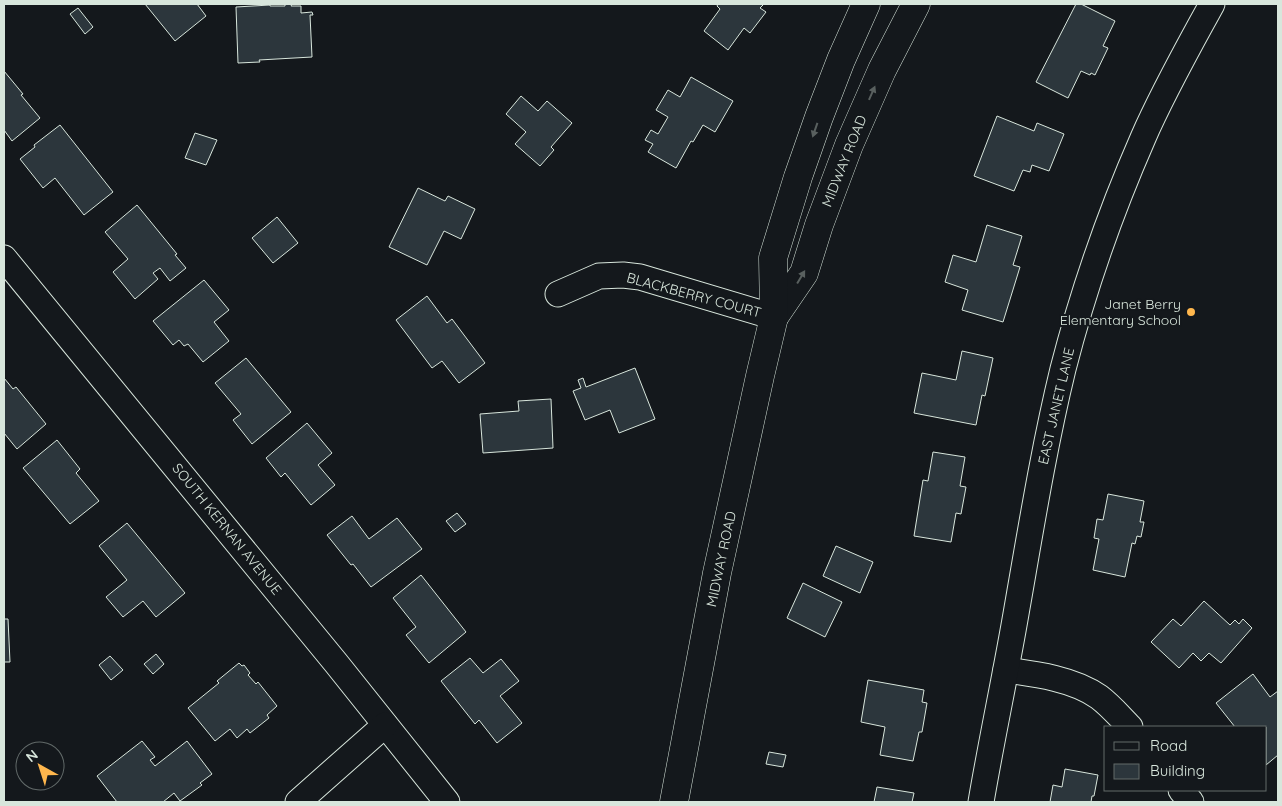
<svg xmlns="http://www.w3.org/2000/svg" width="1282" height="806" viewBox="0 0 1282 806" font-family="Quicksand,sans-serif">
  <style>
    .building { fill: #2c363c; stroke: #d8e6dc }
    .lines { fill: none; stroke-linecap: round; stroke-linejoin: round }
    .minor-casing { stroke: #d8e6dc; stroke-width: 27 }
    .secondary-casing { stroke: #d8e6dc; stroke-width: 29 }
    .minor { stroke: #14181c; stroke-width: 25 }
    .secondary { stroke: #14181c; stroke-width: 28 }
    .oneway { fill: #59605f }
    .poi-dot { fill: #ffb74d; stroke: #14181c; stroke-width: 2 }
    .labels { text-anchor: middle; stroke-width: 4; stroke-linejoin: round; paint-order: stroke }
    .street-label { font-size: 14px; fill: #d8e6dc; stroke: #14181c }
    .poi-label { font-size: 14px; fill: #d8e6dc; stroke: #14181c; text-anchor: end }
  </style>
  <rect width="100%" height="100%" fill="#14181c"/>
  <g class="building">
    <path d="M145 4H197L206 16 175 41Z"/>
    <path d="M285 4H292L291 6H301V13L312 12 313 15H310L312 57 259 60 260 62 238 63 236 7 270 5V6H285Z"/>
    <path d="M718 4H764L760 8 766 12 750 33 744 28 728 50 704 31 720 9 717 6Z"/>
    <path d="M1076 4H1081L1115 21 1103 46 1108 48 1095 75 1091 73 1090 75 1081 71 1068 98 1036 82Z"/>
    <path d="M78 8 93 27 85 34 70 14Z"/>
    <path d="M4 71 23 94 21 95 40 118 12 141 4 130Z"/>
    <path d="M691 77 733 101 715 132 703 125 693 142 691 141 676 168 648 152 653 144 645 140 651 130 658 134 668 117 656 110 668 90 680 97Z"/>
    <path d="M521 96 538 111 547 101 572 123 551 147 554 150 540 166 515 144 526 132 506 114Z"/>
    <path d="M997 116 1034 131 1037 123 1064 134 1049 171 1032 165 1030 172 1023 170 1014 191 974 176Z"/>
    <path d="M60 125 113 192 84 215 55 178 43 188 20 159 35 147 34 145Z"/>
    <path d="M195 133 217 140 206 165 185 158Z"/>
    <path d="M418 188 445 201 448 196 475 209 461 239 444 231 427 265 389 247Z"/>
    <path d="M137 205 177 254 175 255 186 268 170 281 160 268 153 273 158 279 135 299 113 272 128 259 105 232Z"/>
    <path d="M277 217 298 243 273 263 252 238Z"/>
    <path d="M987 225 1022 236 1013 265 1020 267 1003 322 962 310 968 290 945 282 953 255 976 262Z"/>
    <path d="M204 280 229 310 214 322 229 341 203 362 188 344 184 346 179 340 173 345 153 321Z"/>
    <path d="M427 296 447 323 452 319 485 363 459 383 442 361 432 368 396 320Z"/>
    <path d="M962 351 993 358 985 396 982 395 976 425 914 413 922 373 956 380Z"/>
    <path d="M246 358 291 412 252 444 233 420 241 414 215 383Z"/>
    <path d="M635 368 655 419 619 433 610 410 585 420 573 391 581 388 578 380 583 378 586 387Z"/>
    <path d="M4 378 13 389 16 387 46 424 17 449 4 433Z"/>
    <path d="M551 399 553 448 483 453 480 414 519 411 518 401Z"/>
    <path d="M307 423 332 453 318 465 335 485 311 505 285 473 281 477 266 458Z"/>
    <path d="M57 440 80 469 76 473 99 501 70 524 23 468Z"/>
    <path d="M933 452 965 457 960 486 966 487 961 514 956 513 951 542 914 536 923 480 928 481Z"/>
    <path d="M1108 494 1144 501 1140 522H1144L1141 537 1137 536 1135 544 1132 543 1125 577 1093 570 1099 539 1094 538 1097 519 1103 520Z"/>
    <path d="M457 513 466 524 455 532 446 521Z"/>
    <path d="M352 516 369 539 397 518 422 549 371 587 353 564 351 565 327 535Z"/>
    <path d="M127 523 185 593 156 617 143 601 123 617 106 597 127 580 99 546Z"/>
    <path d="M836 546 873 562 860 593 823 576Z"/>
    <path d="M421 575 466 632 429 663 406 635 416 627 393 598Z"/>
    <path d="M803 583 842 602 825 637 787 618Z"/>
    <path d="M1204 601 1230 625 1235 620 1239 624 1243 619 1252 628 1221 663 1209 653 1201 661 1193 653 1179 668 1151 642 1173 619 1181 626Z"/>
    <path d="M4 619H8L10 662H4Z"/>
    <path d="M156 654 164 664 153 674 144 664Z"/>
    <path d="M110 656 123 670 111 680 99 665Z"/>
    <path d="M470 658 483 673 501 659 519 681 500 696 522 723 497 743 479 720 475 724 441 681Z"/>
    <path d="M239 663 242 666 244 665 250 673 248 675 256 684 258 682 277 706 267 715 269 718 250 733 247 729 237 738 230 729 215 741 188 708 219 683 217 681Z"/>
    <path d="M1253 674 1270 697 1278 691V755L1266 765V727H1235L1216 703Z"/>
    <path d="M868 680 924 690 922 702 927 703 922 732H919L913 761 880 755 885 727 861 722Z"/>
    <path d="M142 741 155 757 150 760 155 766 187 741 212 774 200 783 202 785 180 801 174 793 163 802H117L97 776Z"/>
    <path d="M769 752 786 755 783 767 766 764Z"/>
    <path d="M1065 769 1098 775 1094 796H1092L1091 802H1050L1053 785 1062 787Z"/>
    <path d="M877 787 914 793 912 802H874Z"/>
  </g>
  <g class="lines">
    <g class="minor-casing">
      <g id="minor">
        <path d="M4 258 336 663 447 802"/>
        <path d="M558 294 599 276 623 275 640 277 774 317"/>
        <path d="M1006 670C1036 674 1074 679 1099 697 1111 706 1120 717 1130 727"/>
        <path d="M1181 790 1191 802"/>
        <path d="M298 802 385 725"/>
        <path d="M981 802C992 737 1006 673 1017 608 1031 528 1044 447 1063 369 1083 291 1111 211 1143 138 1163 92 1188 48 1212 4"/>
      </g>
    </g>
    <g class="secondary-casing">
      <g id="secondary">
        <path d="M774 317 804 273 819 225 849 145 882 70 916 4"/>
        <path d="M674 802 717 573 760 376 774 317 773 258 798 177 819 117 841 60 866 4"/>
      </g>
    </g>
    <use href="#minor" class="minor"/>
    <use href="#secondary" class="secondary"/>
  </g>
  <defs><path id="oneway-solid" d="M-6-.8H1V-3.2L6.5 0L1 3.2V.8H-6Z" transform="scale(1.25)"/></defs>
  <g class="oneway">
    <use href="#oneway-solid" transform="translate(872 93) rotate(-66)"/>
    <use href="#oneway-solid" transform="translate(815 130) rotate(109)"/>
    <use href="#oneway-solid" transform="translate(801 277) rotate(-59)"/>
  </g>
  <circle class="poi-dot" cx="1191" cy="312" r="5"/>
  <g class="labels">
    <g class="street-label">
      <text transform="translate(844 161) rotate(-68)" y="5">MIDWAY ROAD</text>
      <text transform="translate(694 295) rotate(15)" y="5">BLACKBERRY COURT</text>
      <text transform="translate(1056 406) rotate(-77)" y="5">EAST JANET LANE</text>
      <text transform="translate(227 529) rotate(51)" y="5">SOUTH KERNAN AVENUE</text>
      <text transform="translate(721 559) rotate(-78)" y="5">MIDWAY ROAD</text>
    </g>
    <g class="poi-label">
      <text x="1181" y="309">Janet Berry<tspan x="1181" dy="16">Elementary School</tspan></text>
    </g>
  </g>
  <rect width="1282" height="806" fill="none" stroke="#d8e6dc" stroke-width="10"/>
  <rect x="1104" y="726" width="162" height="65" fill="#14181c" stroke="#626a69"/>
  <rect x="1114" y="742" width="25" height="8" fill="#14181c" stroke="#626a69"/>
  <text x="1150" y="751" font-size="15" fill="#d8e6dc">Road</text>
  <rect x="1114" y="764" width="25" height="15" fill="#2c363c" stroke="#626a69"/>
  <text x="1150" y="776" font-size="15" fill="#d8e6dc">Building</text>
  <g transform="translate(40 766) rotate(321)"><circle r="24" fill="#14181c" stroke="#626a69"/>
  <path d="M0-4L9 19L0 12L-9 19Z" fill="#ffb74d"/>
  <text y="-8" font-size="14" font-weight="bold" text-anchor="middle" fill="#d8e6dc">N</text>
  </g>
</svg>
